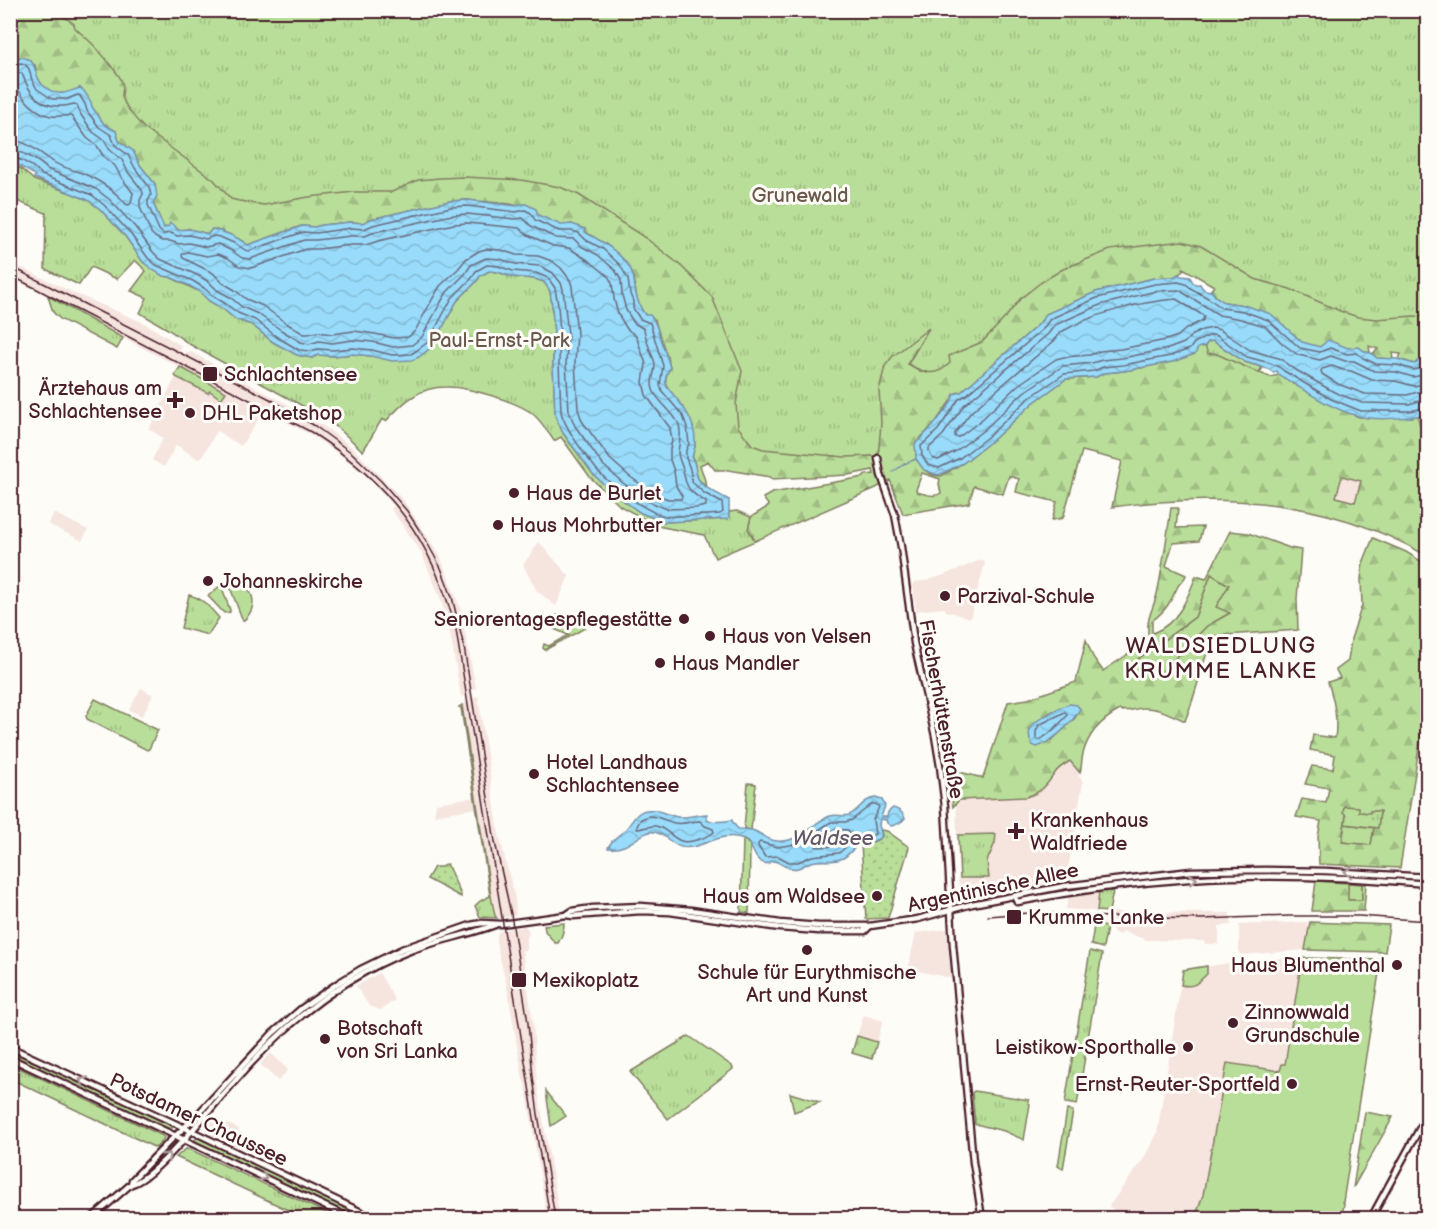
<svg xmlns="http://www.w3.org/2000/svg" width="1438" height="1229" viewBox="0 0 1438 1229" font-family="'Balsamiq Sans',sans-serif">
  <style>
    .built { fill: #f6e4df }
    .grass { fill: #b9de99; stroke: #827e62; stroke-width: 1.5 }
    .forest { fill: url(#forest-firs); stroke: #827e62; stroke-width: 1.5; fill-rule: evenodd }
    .park { fill: url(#park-tufts); stroke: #827e62; stroke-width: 1.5 }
    .garden { fill: url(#garden-dots); stroke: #827e62; stroke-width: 1.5 }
    .water { fill: url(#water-waves); stroke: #7990a7; stroke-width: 1.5 }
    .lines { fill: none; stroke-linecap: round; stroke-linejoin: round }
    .shore { stroke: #696a7e; stroke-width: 1.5 }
    .stream { stroke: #7990a7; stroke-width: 1.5 }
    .secondary-casing { stroke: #4a1f2b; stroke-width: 9 }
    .primary-casing { stroke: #4a1f2b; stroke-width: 9 }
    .secondary { stroke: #fdfcf7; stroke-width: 4.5 }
    .primary { stroke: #fdfcf7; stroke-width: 4.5 }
    .tram { stroke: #4a1f2b; stroke-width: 1.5 }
    .rail { stroke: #4a1f2b; stroke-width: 1.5 }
    .oneway { stroke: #ac999b }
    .poi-dot { fill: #4a1f2b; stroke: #fdfcf7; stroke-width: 2 }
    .labels { text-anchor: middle; stroke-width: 6; stroke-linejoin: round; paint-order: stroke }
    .park-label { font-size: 20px; fill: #6b584c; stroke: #fdfcf7 }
    .poi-label { font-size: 20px; fill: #4a1f2b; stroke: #fdfcf7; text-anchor: start }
    .street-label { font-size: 20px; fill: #4a1f2b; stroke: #fdfcf7 }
    .water-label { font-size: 21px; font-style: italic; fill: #615769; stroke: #fdfcf7 }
    .quarter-label { font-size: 22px; letter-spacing: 1.5px; fill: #4a1f2b; stroke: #fdfcf7 }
  </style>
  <defs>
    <pattern id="forest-firs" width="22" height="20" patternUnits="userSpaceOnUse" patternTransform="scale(1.5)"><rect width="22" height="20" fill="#b9de99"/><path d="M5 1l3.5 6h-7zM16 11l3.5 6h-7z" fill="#a1be84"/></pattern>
    <pattern id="park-tufts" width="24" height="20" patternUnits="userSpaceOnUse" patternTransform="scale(1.5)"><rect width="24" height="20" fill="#b9de99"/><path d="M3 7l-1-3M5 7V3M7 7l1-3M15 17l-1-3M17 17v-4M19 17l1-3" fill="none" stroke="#a1be84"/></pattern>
    <pattern id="garden-dots" width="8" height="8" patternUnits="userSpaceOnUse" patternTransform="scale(1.5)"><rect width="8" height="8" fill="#b9de99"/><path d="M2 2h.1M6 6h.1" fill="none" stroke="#a1be84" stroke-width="1.8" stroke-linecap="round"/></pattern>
    <pattern id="water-waves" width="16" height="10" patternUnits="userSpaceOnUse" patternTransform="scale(1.5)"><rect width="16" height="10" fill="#98dbfa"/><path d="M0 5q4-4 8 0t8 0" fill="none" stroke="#84bcd6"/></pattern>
  </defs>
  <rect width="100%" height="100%" fill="#fdfcf7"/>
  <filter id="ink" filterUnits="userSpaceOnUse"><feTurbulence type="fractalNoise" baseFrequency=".0167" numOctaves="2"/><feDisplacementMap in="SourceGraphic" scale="12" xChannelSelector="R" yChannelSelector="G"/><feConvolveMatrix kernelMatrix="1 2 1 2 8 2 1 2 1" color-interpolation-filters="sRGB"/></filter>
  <g filter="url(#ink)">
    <g class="built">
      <path d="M10 262 74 293 144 323 180 345 181 347 180 352 185 354 187 352H191L294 408 325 427 353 448 404 501 440 556 460 607 476 688 472 690 473 698 478 696 499 834 515 899 516 915 501 918 495 916 462 705 467 702 466 695 461 697 451 638 441 600 421 552 391 509 394 506 365 475 339 454 311 435 212 383 264 411 241 446 217 431 200 460 176 445 164 467 152 460 163 438 149 429 176 377 175 375 180 367 194 374 123 338 48 296 11 278Z"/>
      <path d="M1342 476 1361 481 1356 502 1336 497Z"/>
      <path d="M54 513 88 530 82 541 48 524Z"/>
      <path d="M539 542 569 576 556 606 537 591 523 565Z"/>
      <path d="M981 560H983L985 563 970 618 946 611 945 608 916 611 913 585 914 582 929 580 944 575Z"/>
      <path d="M141 688 153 695 142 716 129 710Z"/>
      <path d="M1070 760 1080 773 1078 775 1083 782 1066 880 973 898 962 897 959 893 956 804 959 800 1026 797 1053 779 1055 772Z"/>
      <path d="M475 797 477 808 434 815 436 803Z"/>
      <path d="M1100 891 1097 911 1066 909 1068 898 1071 895Z"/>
      <path d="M1106 912 1230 913 1231 925 1219 926V944H1205L1204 941 1147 940 1122 931 1121 935 1114 933 1111 928 1104 926Z"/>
      <path d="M1310 922 1305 950 1243 955 1239 953V925Z"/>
      <path d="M525 926 528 929 529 934 526 938V950H522L533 1023 537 1084 560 1218H547L526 1087 523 1079 507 987 496 941 497 935 499 931Z"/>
      <path d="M947 929 951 978 908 969 916 933Z"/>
      <path d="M1299 957 1302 958 1284 1064 1280 1072 1227 1064 1203 1195 1197 1212 1194 1214 1195 1218H1124L1109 1206 1142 1161 1157 1134 1183 970 1237 962Z"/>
      <path d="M379 973 395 1000 381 1010 369 1006 356 986Z"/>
      <path d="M864 1015 883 1021 877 1042 857 1036Z"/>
      <path d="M271 1053 288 1070 278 1081 260 1064Z"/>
      <path d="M213 1117 239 1129 238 1131 245 1135 239 1149 221 1140 207 1131 206 1127Z"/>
    </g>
    <g class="grass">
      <path d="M180 367 226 392 221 399 210 391 208 393 176 377 175 375Z"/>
      <path d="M1211 574 1229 585 1230 613 1207 626 1159 675 1134 662 1195 617Z"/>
      <path d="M228 582C252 581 262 605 243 621Z"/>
      <path d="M221 585 230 610V612L224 613 208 596Z"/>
      <path d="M748 783 756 784 751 830 744 829Z"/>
      <path d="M1345 824 1374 828 1371 845 1342 842Z"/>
      <path d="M743 839 750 845 749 913 741 912Z"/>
      <path d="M1224 872H1302L1396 877V879L1302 874 1224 875Z"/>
      <path d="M1348 883 1362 884V900H1347Z"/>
      <path d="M564 923C564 930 562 937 558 943H555L545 931 544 925Z"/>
      <path d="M1302 958 1381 960 1343 1202 1344 1203 1342 1218H1195L1194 1213 1197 1212 1203 1195 1227 1063 1280 1071 1282 1064H1285Z"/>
      <path d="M1207 966V974C1197 983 1195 988 1181 985L1183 970Z"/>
      <path d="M10 1048 174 1126 168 1131 11 1056Z"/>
      <path d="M546 1091 566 1116 551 1126Z"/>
      <path d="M790 1093 820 1102 794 1112Z"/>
      <path d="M198 1137 369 1218H354L193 1142Z"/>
    </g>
    <g class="forest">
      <path d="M11 10 1427 11 1428 359 1425 361H1418L1414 364 1399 359 1401 354 1392 353 1393 359 1377 358 1372 354 1378 349 1369 346 1370 352 1366 353C1359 347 1356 349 1348 348 1341 347 1334 343 1328 341L1320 347 1302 343 1292 333 1244 305 1224 302 1215 296 1212 291H1210L1214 286 1183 268V271L1174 277 1154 278 1096 292 1046 314 1039 324 961 392 956 393 933 426 919 439 916 459C923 468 928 476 941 476L963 463 994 439 1033 403 1066 379 1096 377 1104 373 1124 371 1172 362 1195 354 1197 348 1205 346 1208 342 1245 362 1263 367 1260 373 1270 377 1279 375 1328 404 1359 417H1411L1417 415 1420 425 1427 421V556C1332 500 1220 492 1112 507L1122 461 1082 451 1063 518 1052 520 1057 502 1016 492 1019 479 1009 476 1003 494 974 486 969 503 903 514 890 480 876 488 755 541 748 529 751 517 769 506 763 498 772 493 864 477 865 475 874 474 873 470 848 475 771 479 770 477 728 470H715L708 461 700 465 707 487 698 479C697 476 697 473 696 470 695 460 689 456 695 447L693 427 665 383 667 373 670 368C667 352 659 337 655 320L645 315 638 305 636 294 634 277 607 245 572 224 561 226 517 206 510 204 467 200 450 201 371 219 363 223 351 222 322 225 315 227 301 226 248 245C237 237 226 232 212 229L208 234 189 229 178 230 174 225 164 228 153 203 155 184 140 165 133 151 119 141 116 131 104 124 92 107 80 88 67 93 55 94 42 85 37 77 35 65 20 57 11 61ZM930 327 927 373 920 371 908 363ZM922 473 940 479 939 484 941 493C934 498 925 494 917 492L916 490ZM1342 476 1361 481 1355 502 1336 497Z"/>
      <path d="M1171 508H1178L1176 528 1203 527 1199 541 1173 543 1166 566 1186 575C1185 580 1181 581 1178 586 1169 604 1168 608 1152 621V632L1153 633C1178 623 1187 600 1196 576L1206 579 1230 531 1248 533 1290 548 1301 550 1297 599 1298 630 1212 636 1192 702 1185 721C1172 715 1158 707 1143 708 1135 708 1128 713 1120 710 1101 720 1088 733 1083 754 1081 761 1082 767 1080 773L1070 761C1065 764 1058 768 1055 773 1046 786 1042 792 1026 797L959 800 953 807 948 769 983 778 1008 702 1028 699 1076 682 1086 640 1093 657 1103 671 1149 640C1145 618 1152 613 1157 594 1163 566 1167 537 1171 508ZM1211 574 1229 585 1216 607 1230 613 1207 626 1159 675 1134 662 1195 617ZM1079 710 1075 718 1051 741 1030 740V729L1043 717 1053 711Z"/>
      <path d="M1373 538 1406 552 1427 565V697L1400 868 1319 864 1318 837 1321 821 1296 817 1302 799 1326 803 1329 788 1305 784 1312 766 1333 769 1335 755 1310 750 1313 735 1335 738C1338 718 1334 701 1328 682L1340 678 1336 670 1348 661 1351 639 1362 605 1361 579 1363 563ZM1371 811 1380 812 1378 827 1374 828 1371 845 1342 842 1346 815 1359 812 1370 813Z"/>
      <path d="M1316 881 1348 883V900H1362V884H1366L1364 911H1312Z"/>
      <path d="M1310 922 1389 925 1385 952 1305 950Z"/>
      <path d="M1365 1112 1393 1117 1353 1188Z"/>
    </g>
    <g class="park">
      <path d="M57 11H1427V317L1413 316 1377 319 1358 317 1340 311 1290 289 1255 279 1201 246 1182 241 1110 250 1063 269 1040 283 1020 299 1005 318 982 342 949 356 950 363C935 378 924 373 908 364L929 328 892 357 885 366 879 390 881 423 878 458 873 456 845 457 763 449 752 445 738 427 736 404 742 371 712 297 680 265 647 239 579 195 560 187 521 180 464 177 440 178 418 180 392 192H354L309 197 264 205 239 201 231 199 214 180 144 128C137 121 124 106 122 96 122 91 124 88 122 82 120 76 115 71 111 66 101 51 89 40 75 28L74 24Z"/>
      <path d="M10 168H20L34 180 71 193 88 200 100 209 125 236 143 262 163 276 170 277 200 292 209 301 223 309 235 319 252 325 273 342 297 355 312 358 318 355 333 356 353 354 371 356 444 325 457 301 476 282 480 276 489 271 498 272 512 277 535 279 544 282 550 291 552 306 554 335 553 363 555 413 558 422 563 433 593 474 614 494 641 513 664 522 728 519 729 512 737 511 751 517 748 529 755 541 715 558 704 535 657 526 620 506 590 477 561 437 554 441C548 432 542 422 534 415 520 402 465 386 446 387 435 387 423 390 414 396 403 402 395 412 386 421L382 419 363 451 337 427 310 410 191 345 166 328 140 313 147 298 131 291 146 271 135 260 117 279 91 267 79 285 45 269 46 213 19 202 11 190Z"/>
      <path d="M48 296 123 338 117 349 60 319 53 312Z"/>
      <path d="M1213 341 1245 362 1262 367 1259 373 1219 355 1214 353 1208 354 1205 346 1208 342Z"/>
      <path d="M189 595C203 598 210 608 219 618L208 635 181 628Z"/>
      <path d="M557 615 584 626 585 628 545 650 543 648 544 644 549 646 568 635 552 628Z"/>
      <path d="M95 699 158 730 149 749 147 750 87 719 86 716Z"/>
      <path d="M462 705 491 896 495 916 497 918 480 917 475 906 480 901 490 896 461 708 459 707Z"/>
      <path d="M1344 806 1359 807V812L1370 813V811H1380L1378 828 1345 824 1346 815 1343 812Z"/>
      <path d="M996 834 995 843 987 861 989 878H960L958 835Z"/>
      <path d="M1113 891 1109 912 1097 911 1099 892Z"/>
      <path d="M1098 925 1107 927 1103 948 1091 945 1094 926Z"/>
      <path d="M1090 951 1102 954 1077 1105 1065 1103Z"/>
      <path d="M689 1036 732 1066 733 1069 668 1119 630 1072Z"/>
      <path d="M857 1036 877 1042 872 1059 852 1053Z"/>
      <path d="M11 1064 161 1135 164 1137 163 1140 156 1148 11 1079Z"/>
      <path d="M974 1091 1029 1100 1028 1103 1030 1104 1024 1140 1004 1131 975 1124 972 1093Z"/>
      <path d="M1067 1110 1073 1111 1063 1169 1058 1166Z"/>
      <path d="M186 1149H189L337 1218H305L176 1157Z"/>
    </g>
    <g class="garden">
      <path d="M881 830 887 831 909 847 888 918 866 919 861 844C869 843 877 842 882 836Z"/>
      <path d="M447 864 461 895V897L427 879 434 867H441Z"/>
    </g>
    <g class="water">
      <path d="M21 57C36 60 33 66 38 78 40 83 43 86 48 89 60 97 67 92 80 88L84 91 91 102 92 107 104 124 116 131 119 141 133 151 140 165 155 184 157 196 153 203 164 228 168 227 170 223 174 225 178 230 189 229 208 234 212 229C226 232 237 237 248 245L302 226 315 227 322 225 351 222 363 223 371 219 450 201 467 200 517 206 519 204H526L536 209 538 215 561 225 572 224 585 229V232C589 235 593 236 597 239 610 246 629 261 633 275 635 281 634 288 636 294 638 302 640 308 645 315H650C658 323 658 334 662 344 665 352 668 359 670 368 666 374 664 381 667 387 682 405 696 419 695 444 695 450 693 452 692 458 696 464 695 469 697 476 700 487 719 494 729 500V516L728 519 664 522 641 513 614 494 593 474 563 433 558 422 555 413 553 363 554 335 552 306 550 291 544 282 535 279 512 277 498 272 489 271 480 276 476 282 457 301 453 308 433 346 419 357 412 360 392 361 371 356 353 354 333 356 318 355 312 358 297 355 273 342 252 325 235 319 223 309 209 301 200 292 190 286 170 277 163 276 153 270 143 262 125 236 100 209 88 200 34 178 35 175 11 161V61Z"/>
      <path d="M1179 274 1181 276 1190 277C1193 283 1194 285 1200 284 1202 290 1207 291 1212 291L1215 296 1224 302 1244 305 1271 314 1302 342 1320 347 1328 340 1348 348 1359 347C1364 351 1365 352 1371 353L1377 358 1397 359 1414 364 1417 363V361H1425L1427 359V414C1411 418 1375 421 1358 416 1329 408 1304 390 1279 375L1277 371 1274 373 1268 369 1245 362 1213 341 1208 342 1205 346 1198 348 1195 354 1172 362 1124 371 1104 373 1096 377 1066 379 1033 403 994 439 963 463 943 473 938 475 924 470 916 459 915 444 933 426 950 404 954 394 961 392 1039 324 1046 314 1096 292 1154 278 1173 277Z"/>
      <path d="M1070 704 1077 705 1080 709C1072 723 1053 742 1037 747L1032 745C1023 726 1037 720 1052 712 1058 708 1063 706 1070 704Z"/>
      <path d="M875 798 882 800 885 806 881 817H887L888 812 893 808C899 810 902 811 905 818 900 824 898 824 891 826L887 823 886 820 880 819 879 825 882 836C873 844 866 841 857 846 852 849 849 855 843 858 834 863 821 859 811 862 803 865 799 870 790 868 784 867 778 861 773 861 767 862 770 865 764 863 752 860 754 844 744 839 722 829 701 851 681 847 671 845 665 833 654 832 640 830 630 851 608 848 610 841 618 836 624 831 629 826 633 818 639 813 652 804 666 816 679 817 688 818 698 814 707 814V820C712 823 727 821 732 820L733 823 738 829C742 829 747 829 752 830 761 832 765 840 777 841 801 843 811 823 830 816 837 814 843 817 849 815 859 811 863 799 875 798Z"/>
    </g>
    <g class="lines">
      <g class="shore">
        <path d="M10 66 21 63 25 64 29 69 32 80 37 89 52 99H67L78 95 80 96 85 104 87 111 99 127 111 135 115 145 128 155 135 168 149 187 151 195 148 201V205L159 230 163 234 171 233 177 236 189 235 206 239 214 236 220 237 236 244 245 250 249 251 303 232 316 233 351 228 364 229 373 225 451 207 467 206 516 212 525 210 531 213 535 220 559 231H572L579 233 586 240 603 249 620 265 628 279 630 294 633 301V308L640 319 650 323 663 366 660 385 662 391 683 416 687 427 689 444 686 450V458L690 469 692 482 704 493 722 503 723 512 720 514C707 515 693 516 679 516 675 516 669 517 665 516 646 512 610 485 597 470 586 457 565 428 561 412L559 363 560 334 558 305 555 288 548 278 536 273 513 271 498 266 487 265 476 271 471 279 452 298 428 342 416 351 411 354 392 355 372 350 353 348 333 350 318 349 310 351 299 350 277 337 255 320 238 313 226 304 213 296 204 288 193 281 156 265 148 258 129 232 104 205 92 195 42 175C37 168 19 158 10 156"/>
        <path d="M10 73H22C30 98 46 112 74 104L77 105 81 115 93 132 104 140 110 150 122 160 128 172 142 190 143 194 140 200V207L151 233 155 237 162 241H170L179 244 189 243 206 247 218 244 232 251 242 258 250 259 304 240H316L351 236H365L375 232 452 215 467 214 515 219 523 218 531 226 556 238 574 239 581 246 598 255 615 270 621 280 622 295 626 310 634 323 644 329C645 335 647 341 649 347 650 353 655 359 655 365 655 374 649 382 654 392 660 404 674 412 679 425 682 436 679 443 678 452 678 460 682 464 683 470 686 488 689 492 706 502V506L696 508 667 509 648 501 623 483 603 465 575 426 569 411 566 363 568 334 563 289 561 283 553 273 540 266 515 264 500 259 486 258 471 265 465 274 447 292 441 302 422 337 412 345 393 347 373 342 353 340 332 343 319 341 309 344 301 342 281 330 258 314 242 307 230 297 217 290 209 282 197 275 160 259 153 252 135 227 110 200 96 189 47 169C41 162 20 150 10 149"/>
        <path d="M10 83 15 84C22 98 35 113 51 116 58 117 64 115 71 116L87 138 97 146 104 157 115 166 121 177 133 193 131 203 129 205 126 204C113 189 98 179 79 172 71 169 60 167 52 161 40 153 26 140 10 140"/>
        <path d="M467 223 519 228 528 235 553 246 569 248 591 262 608 276 612 283 614 299 618 314 627 329 636 336 646 364 643 382 646 395 670 428 672 441 670 449V460L674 471 676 486 682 496 681 499H668L653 493 629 476 610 459 582 421 578 409 575 363 577 334 572 286 570 280 561 268 552 261 538 256 516 255 501 250 486 249 479 251 466 259 458 269 440 286 433 298 415 331 408 337 394 338 375 334 354 331 332 334 317 332 308 334H304L286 323 263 306 246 299 235 290 223 283 213 273 183 258 182 256 183 253 188 252 207 256 218 254 228 258 239 266 251 268 306 249H318L352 245H366L378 241 454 224Z"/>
        <path d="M1176 299 1204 316 1203 320 1186 329 1178 336 1166 340 1121 349 1100 351 1090 355 1064 357 1056 359 1018 385 979 422 959 437H955V433L971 412 1054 341C1057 338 1059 333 1063 331 1094 313 1141 302 1176 299Z"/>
        <path d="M1428 366 1414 370 1397 365 1376 364 1363 358 1357 353 1347 354 1330 348 1320 352 1300 348 1268 320 1243 311 1222 308 1208 298 1192 289 1186 284 1178 282 1155 284 1097 298 1050 319 1043 329 965 396 959 399 938 430 921 446 922 456 928 465 939 468 960 458 990 435 1029 398 1064 374 1094 371 1103 367 1123 365 1170 356 1190 349 1194 343 1206 337 1212 335 1217 336 1247 357 1270 363 1279 367 1284 371 1331 399 1361 411H1410L1419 409H1428"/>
        <path d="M1428 374 1413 377 1396 372 1374 371 1354 361H1345L1331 356 1320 360 1298 355 1283 344 1265 326 1241 319 1219 315 1179 290 1156 291 1100 305 1055 325 1048 334 964 405 943 435 929 448V451L932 458 938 460 956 451 985 429 1024 392 1063 366 1092 363 1102 360 1122 358 1168 349 1184 343 1191 336 1202 330 1213 328 1220 330 1250 350 1282 359 1289 366 1334 392 1362 403 1409 404 1419 401 1428 402"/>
        <path d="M1428 383 1414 386 1395 381 1372 380 1351 371 1343 370 1332 366 1322 369 1321 371 1322 374 1338 384 1365 394 1407 395 1418 392 1428 393"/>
        <path d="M1065 712 1067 714V716C1058 725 1050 735 1039 740L1036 739V731L1039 725Z"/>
        <path d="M872 804H876L879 807 873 820 875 834 871 836 853 841 839 853 812 856 798 862H789L778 856 765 857 758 846V844L760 842 777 847 797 844 831 822H845L852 820Z"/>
        <path d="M649 816C659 817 665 820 674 823 683 825 691 821 700 821L705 826 713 829 714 832C708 837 689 844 681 841 672 838 666 828 656 826 649 825 643 829 637 829V826L641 819Z"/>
        <path d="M834 829 848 830 850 833 836 846 818 847 816 846V842Z"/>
      </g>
      <path class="stream" d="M893 472 904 464 916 459"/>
      <g class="secondary-casing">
        <g id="secondary">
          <path d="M878 458 881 475 895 515 901 547 914 643 935 736 940 766 945 806 953 945 969 1119 973 1162 982 1218"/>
          <path d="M1014 896 1017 902C1074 891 1131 883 1189 879 1269 874 1349 877 1428 884"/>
          <path d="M566 915 573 916 641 911 670 912 780 928 819 931H865L870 926"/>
          <path d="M131 1184C152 1180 201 1120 216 1103 234 1082 252 1061 272 1042 312 1003 360 970 412 950 439 940 468 935 495 925"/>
          <path d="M92 1218 131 1184 132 1180 170 1141 197 1115 272 1034 302 1008 338 983 361 969 402 949 471 925 482 923 501 924 566 915 572 911 593 908 641 906 691 910 780 923 819 926H870L918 919 972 904 1065 886 1191 871 1266 870 1326 871 1428 877"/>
          <path d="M1371 1218 1428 1113"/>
        </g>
      </g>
      <g class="primary-casing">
        <g id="primary">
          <path d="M10 1047 198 1134 374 1218"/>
          <path d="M10 1058 350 1218"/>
        </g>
      </g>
      <use href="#secondary" class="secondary"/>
      <use href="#primary" class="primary"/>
      <path class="tram" d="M10 266 270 399 315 426 352 453 382 482 407 511 425 539 441 568 452 597 464 647 495 842 511 914 528 1023 533 1077 538 1114 555 1218"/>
      <g class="rail">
        <path d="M10 275 311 432C390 483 432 539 456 630L550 1218"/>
        <path d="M988 916 1043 912 1073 916 1201 919 1290 916H1359L1428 921"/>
      </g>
    </g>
    <defs><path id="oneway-chevron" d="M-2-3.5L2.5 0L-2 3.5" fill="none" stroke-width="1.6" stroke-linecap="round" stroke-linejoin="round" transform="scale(1.5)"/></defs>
    <g class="oneway">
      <use href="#oneway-chevron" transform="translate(1348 872) rotate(-177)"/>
      <use href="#oneway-chevron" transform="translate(1193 879) rotate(-3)"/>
      <use href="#oneway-chevron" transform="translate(83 1081) rotate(-155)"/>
      <use href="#oneway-chevron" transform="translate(167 1156) rotate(-43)"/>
      <use href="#oneway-chevron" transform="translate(263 1177) rotate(25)"/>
    </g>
  </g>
  <g class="poi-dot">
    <rect x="202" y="366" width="16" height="16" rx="3"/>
    <path d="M172 391h6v6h6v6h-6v6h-6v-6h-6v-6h6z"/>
    <circle cx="190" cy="413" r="6"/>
    <circle cx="514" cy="493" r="6"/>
    <circle cx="498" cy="525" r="6"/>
    <circle cx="208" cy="581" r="6"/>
    <circle cx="945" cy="596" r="6"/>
    <circle cx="684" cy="619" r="6"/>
    <circle cx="710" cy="636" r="6"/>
    <circle cx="660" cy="663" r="6"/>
    <circle cx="534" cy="774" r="6"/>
    <path d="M1013 822h6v6h6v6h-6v6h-6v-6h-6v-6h6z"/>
    <circle cx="877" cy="896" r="6"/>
    <rect x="1006" y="909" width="16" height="16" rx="3"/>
    <circle cx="807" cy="950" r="6"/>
    <circle cx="1397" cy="965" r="6"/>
    <rect x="511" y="972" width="16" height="16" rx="3"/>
    <circle cx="1233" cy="1023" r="6"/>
    <circle cx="325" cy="1039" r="6"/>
    <circle cx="1188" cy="1047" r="6"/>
    <circle cx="1292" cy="1084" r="6"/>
  </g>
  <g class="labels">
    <g class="park-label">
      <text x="800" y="202">Grunewald</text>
      <text x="499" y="347">Paul-Ernst-Park</text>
    </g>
    <g class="poi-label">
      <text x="224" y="381">Schlachtensee</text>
      <text x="162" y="395" text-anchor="end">Ärztehaus am<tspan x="162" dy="23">Schlachtensee</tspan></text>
      <text x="202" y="420">DHL Paketshop</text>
      <text x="526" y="500">Haus de Burlet</text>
      <text x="510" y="532">Haus Mohrbutter</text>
      <text x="220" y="588">Johanneskirche</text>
      <text x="957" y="603">Parzival-Schule</text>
      <text x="672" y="626" text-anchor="end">Seniorentagespflegestätte</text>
      <text x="722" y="643">Haus von Velsen</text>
      <text x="672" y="670">Haus Mandler</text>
      <text x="546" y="769">Hotel Landhaus<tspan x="546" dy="23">Schlachtensee</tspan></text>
      <text x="1030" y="827">Krankenhaus<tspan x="1030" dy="23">Waldfriede</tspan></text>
      <text x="865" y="903" text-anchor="end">Haus am Waldsee</text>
      <text x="1028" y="924">Krumme Lanke</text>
      <text x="1385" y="972" text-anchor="end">Haus Blumenthal</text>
      <text x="807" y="979" text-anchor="middle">Schule für Eurythmische<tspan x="807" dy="23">Art und Kunst</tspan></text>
      <text x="532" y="987">Mexikoplatz</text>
      <text x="1245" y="1019">Zinnowwald<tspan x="1245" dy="23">Grundschule</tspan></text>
      <text x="337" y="1035">Botschaft<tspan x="337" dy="23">von Sri Lanka</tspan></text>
      <text x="1176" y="1054" text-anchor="end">Leistikow-Sporthalle</text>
      <text x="1280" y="1091" text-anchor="end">Ernst-Reuter-Sportfeld</text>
    </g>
    <g class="street-label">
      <text transform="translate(942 709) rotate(80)" y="7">Fischerhüttenstraße</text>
      <text transform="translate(993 887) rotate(-12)" y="7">Argentinische Allee</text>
      <text transform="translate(199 1119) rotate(25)" y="7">Potsdamer Chaussee</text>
    </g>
    <g class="water-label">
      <text x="833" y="845">Waldsee</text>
    </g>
    <g class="quarter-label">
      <text x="1221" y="653">WALDSIEDLUNG<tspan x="1221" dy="25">KRUMME LANKE</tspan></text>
    </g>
  </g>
  <rect width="1438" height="1229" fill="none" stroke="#fdfcf7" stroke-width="36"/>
  <rect x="18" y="18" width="1402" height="1193" fill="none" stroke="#4a1f2b" stroke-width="2" filter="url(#ink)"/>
</svg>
